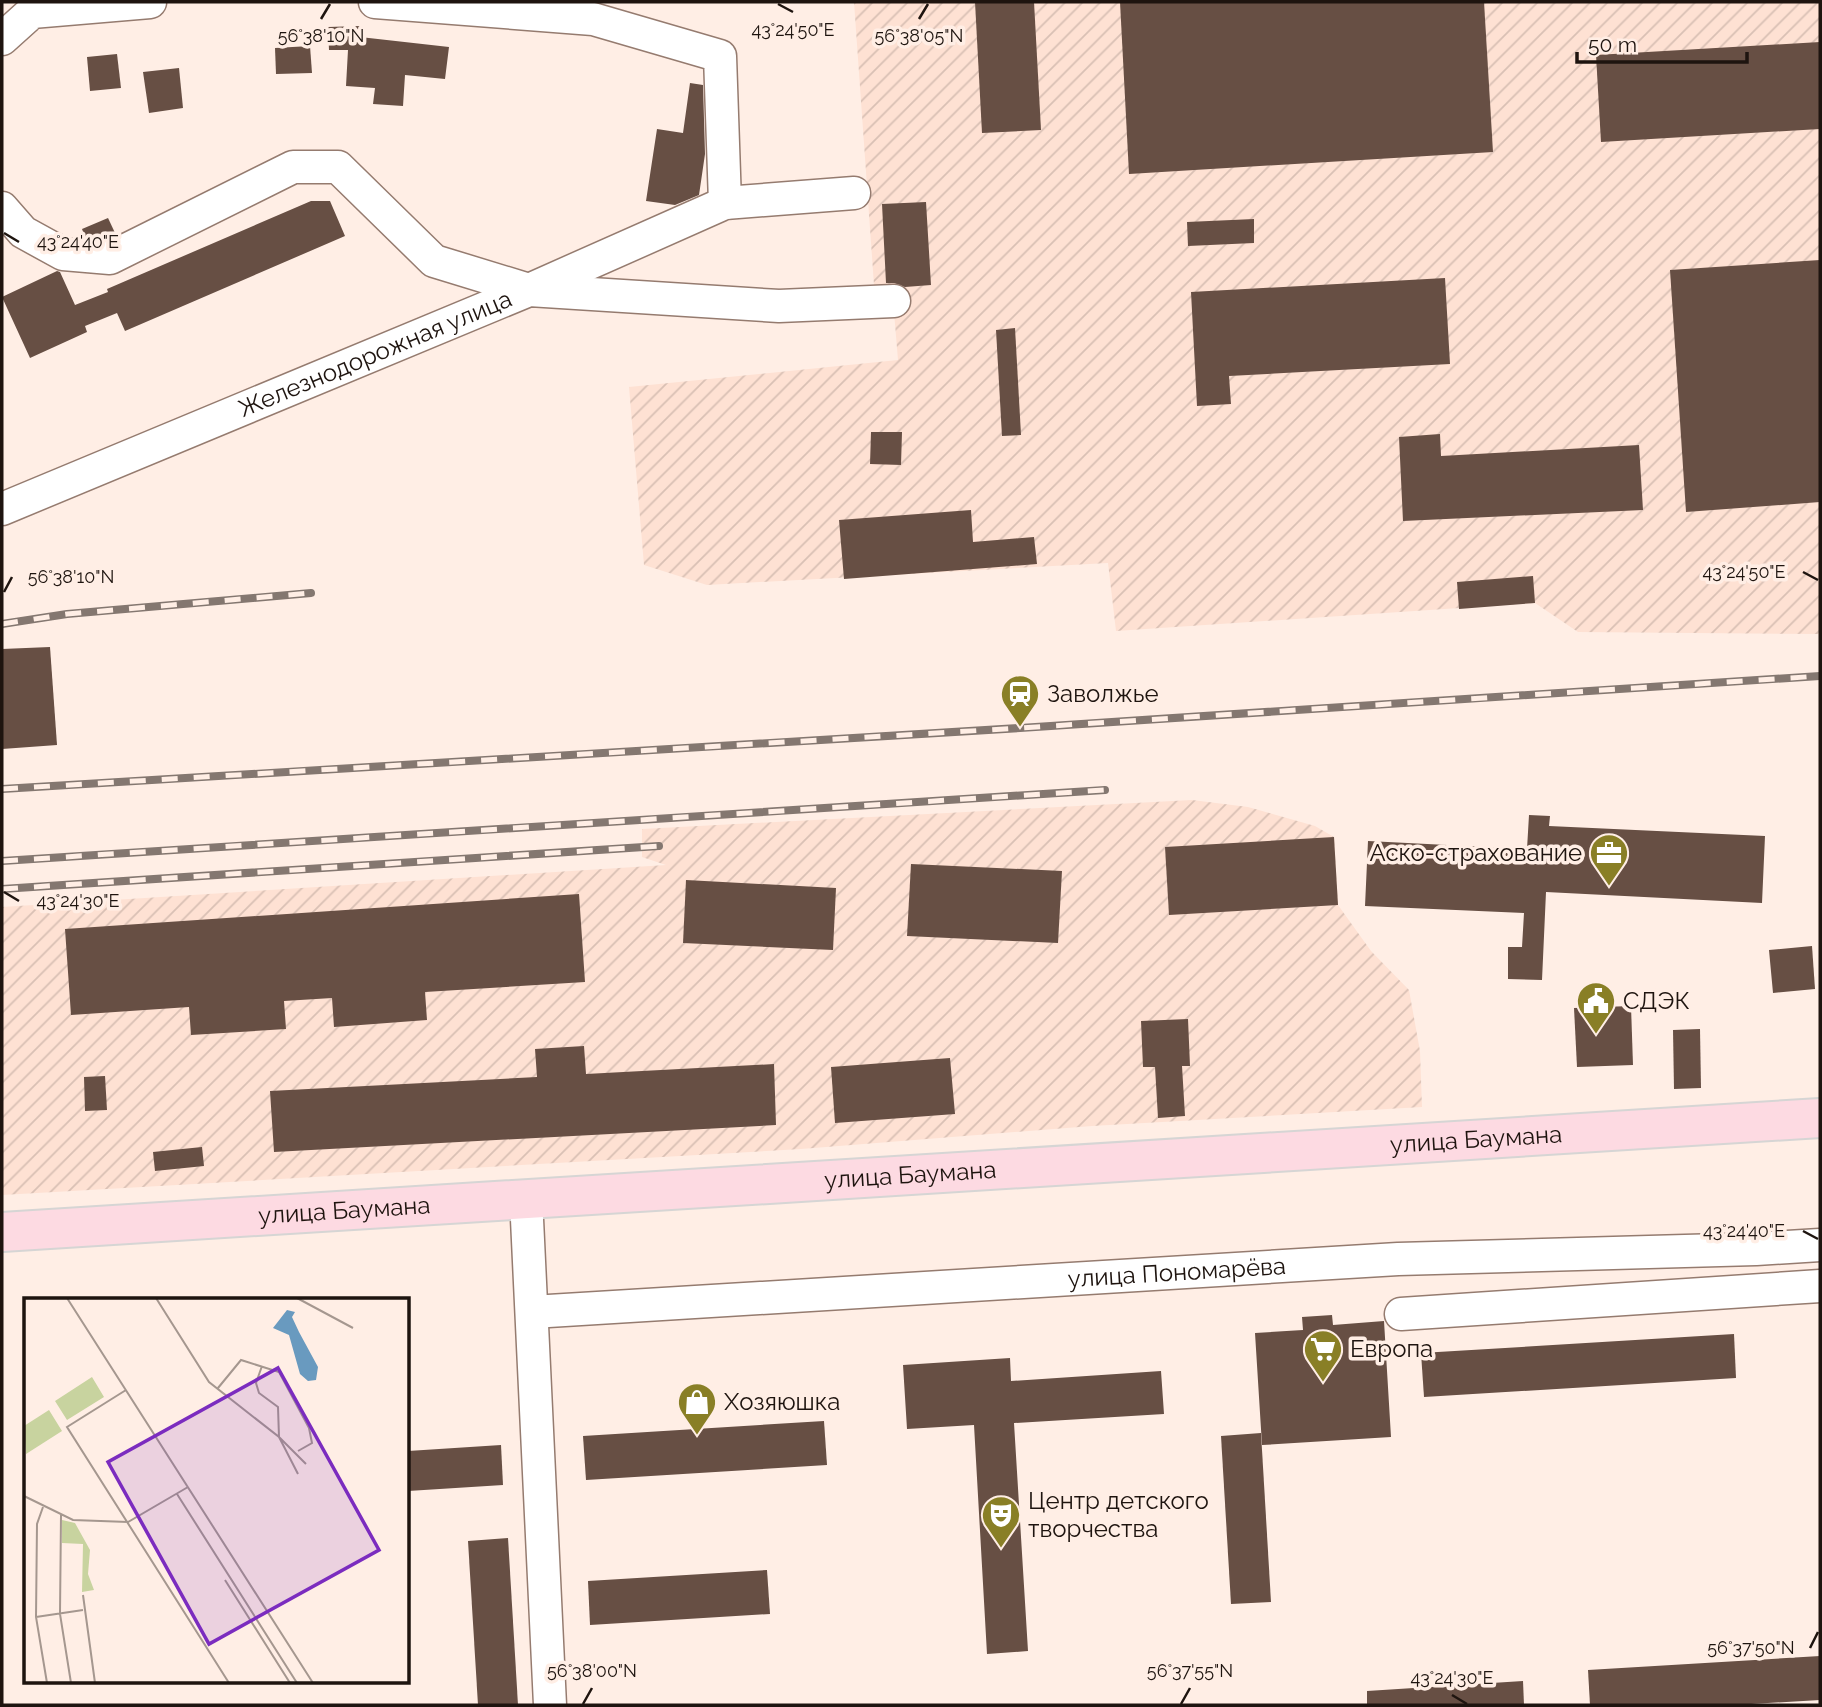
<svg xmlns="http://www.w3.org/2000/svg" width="1822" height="1707" viewBox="0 0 1822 1707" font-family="Raleway,sans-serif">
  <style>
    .industrial { fill: url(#industrial-furrows) }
    .building { fill: #674f44 }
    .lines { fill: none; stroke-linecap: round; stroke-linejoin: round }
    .minor-casing { stroke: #957b6f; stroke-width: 35 }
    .major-casing { stroke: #d6d5d4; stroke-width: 42 }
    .minor { stroke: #fff; stroke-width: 32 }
    .major { stroke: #fddae2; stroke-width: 38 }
    .rail-casing { stroke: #847770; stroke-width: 8 }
    .rail { stroke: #ffeee5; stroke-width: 5; stroke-dasharray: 16; stroke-linecap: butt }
    .ticks { fill: none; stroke: #1e140f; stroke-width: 2.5 }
    .labels { text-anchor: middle; stroke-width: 7; stroke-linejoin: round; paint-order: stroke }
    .street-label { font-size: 24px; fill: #1e140f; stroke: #ffeee5 }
    .poi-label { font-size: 24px; fill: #1e140f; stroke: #ffeee5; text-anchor: start }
    .inset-road { fill: none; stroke: #a5978f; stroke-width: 2 }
    .view { fill: #7b2cbf; fill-opacity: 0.15; stroke: #7b2cbf; stroke-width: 3.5 }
    .inset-edge { fill: none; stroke: #1e140f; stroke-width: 3.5 }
    .ticks-label { font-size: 18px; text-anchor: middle; fill: #1e140f; stroke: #ffeee5; stroke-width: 7; stroke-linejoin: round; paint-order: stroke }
  </style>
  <defs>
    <pattern id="industrial-furrows" width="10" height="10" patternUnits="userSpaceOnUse" patternTransform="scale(1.75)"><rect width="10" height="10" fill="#fee1d3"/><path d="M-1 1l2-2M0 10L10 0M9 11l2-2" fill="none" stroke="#d9c0b4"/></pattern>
  </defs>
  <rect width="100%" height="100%" fill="#ffeee5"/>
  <g class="industrial">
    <path d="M854 2H1820V634L1578 632 1535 603 1116 631 1108 563 707 585 644 565 629 387 898 360 892 288 874 285Z"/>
    <path d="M1192 800 1248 807 1315 826 1334 837 1338 905 1371 951 1409 990 1420 1051 1422 1107 1092 1126 801 1149 2 1195V907L666 865 642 857V829Z"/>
  </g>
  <g class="building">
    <path d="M975 2H1034L1041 130 982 133Z"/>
    <path d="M1120 2H1484L1493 152 1129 174Z"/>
    <path d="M360 26V37L449 47 445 79 405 75 403 106 373 104 375 88 346 86 348 50H329L328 27Z"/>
    <path d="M1820 42V129L1601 142 1596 55Z"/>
    <path d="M310 46 312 73 276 74 275 48Z"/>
    <path d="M117 54 121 88 90 91 87 57Z"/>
    <path d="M179 68 183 108 149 113 143 72Z"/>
    <path d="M690 83 703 85 705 154 699 195 675 205 646 201 657 129 683 133Z"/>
    <path d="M311 201H330L345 236 125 331 117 313 85 326 87 332 30 358 2 297 57 271 60 272 75 305 108 292 107 289Z"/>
    <path d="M926 202 931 285 905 287 894 283H886L882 204Z"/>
    <path d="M108 218 116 235 106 239 85 237 82 229Z"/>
    <path d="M1254 219V243L1188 246 1187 222Z"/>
    <path d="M1820 260V502L1686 512 1670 270Z"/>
    <path d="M1445 278 1450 364 1229 376 1231 404 1197 406 1191 292Z"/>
    <path d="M1015 328 1021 435 1002 436 996 330Z"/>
    <path d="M871 432H902L901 465 870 464Z"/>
    <path d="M1440 434 1441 456 1639 445 1643 510 1403 521 1399 437Z"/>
    <path d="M971 510 973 542 1034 537 1037 564 844 579 839 520Z"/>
    <path d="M1533 576 1535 603 1459 609 1457 582Z"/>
    <path d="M50 647 57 745 2 749V649Z"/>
    <path d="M1529 815 1550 816 1549 826 1765 836 1762 903 1546 892 1542 980 1508 979V947H1522L1524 913 1365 906 1368 841 1527 849Z"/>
    <path d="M1334 837 1338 905 1169 915 1165 847Z"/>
    <path d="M911 864 1062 871 1058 943 907 936Z"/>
    <path d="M686 880 836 888 833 950 683 943Z"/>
    <path d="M579 894 585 982 425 992 427 1020 334 1027 332 998 284 1001 286 1029 191 1035 189 1007 71 1015 65 929Z"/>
    <path d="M1812 946 1815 989 1773 993 1769 950Z"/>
    <path d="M1631 1006 1633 1065 1577 1067 1574 1008Z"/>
    <path d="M1188 1019 1190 1066H1182L1185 1116 1158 1118 1155 1067H1143L1141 1021Z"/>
    <path d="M1700 1029 1701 1088 1674 1089 1673 1030Z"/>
    <path d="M584 1046 586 1074 774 1064 776 1125 274 1152 270 1091 537 1077 535 1049Z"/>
    <path d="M950 1058 955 1114 835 1123 831 1067Z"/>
    <path d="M105 1076 107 1110 85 1111 84 1077Z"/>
    <path d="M202 1147 204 1166 155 1171 153 1152Z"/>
    <path d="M1332 1315 1333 1325 1384 1321 1391 1437 1262 1445 1255 1333 1303 1330 1302 1317Z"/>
    <path d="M1734 1334 1736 1378 1424 1397 1421 1353Z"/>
    <path d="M1010 1358 1011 1381 1161 1371 1164 1414 1014 1423 1028 1651 987 1654 974 1425 907 1429 903 1365Z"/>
    <path d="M824 1421 827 1465 586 1480 583 1436Z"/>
    <path d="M1261 1433 1271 1602 1231 1604 1221 1436Z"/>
    <path d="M501 1445 503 1485 408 1491V1451Z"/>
    <path d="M508 1538 518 1705H478L468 1541Z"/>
    <path d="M767 1570 770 1614 590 1625 588 1581Z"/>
    <path d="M1820 1656V1700L1735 1705H1590L1588 1670Z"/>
    <path d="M1523 1681 1524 1705H1367V1691Z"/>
  </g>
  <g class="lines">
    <g class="minor-casing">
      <g id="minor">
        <path d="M375 2 593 19 720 56 725 203"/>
        <path d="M2 39 32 12 150 2"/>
        <path d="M2 208 23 232 63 254 110 258 293 167H338L434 261 529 290 725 203 854 193"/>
        <path id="s1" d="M2 509 529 290 779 306 894 301"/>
        <path d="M526 1198 550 1705"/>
        <path id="s2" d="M532 1312 1398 1259 1756 1249 1820 1245"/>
        <path d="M1401 1314 1820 1286"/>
      </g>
    </g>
    <g class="major-casing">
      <g id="major">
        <path id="s3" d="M2 1232 1820 1118"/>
      </g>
    </g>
    <use href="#minor" class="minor"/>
    <use href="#major" class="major"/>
    <g class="rail-casing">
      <g id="rail">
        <path d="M2 624 67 614 311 593"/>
        <path d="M2 789 1020 728 1820 676"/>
        <path d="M2 861 1105 790"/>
        <path d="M2 889 659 846"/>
      </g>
    </g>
    <use href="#rail" class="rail"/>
  </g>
  <path class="ticks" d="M778 4 793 12M321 19 330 4M919 19 928 4M4 233 19 242M1803 572 1818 580M4 592 12 577M4 892 19 901M1803 1231 1818 1239M1810 1648 1818 1632M1452 1695 1467 1704M583 1704 592 1688M1181 1704 1190 1688"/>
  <defs>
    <g id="station-pin" transform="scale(2.0125)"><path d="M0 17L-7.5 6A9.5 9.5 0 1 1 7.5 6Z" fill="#897f26" stroke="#ffeee5"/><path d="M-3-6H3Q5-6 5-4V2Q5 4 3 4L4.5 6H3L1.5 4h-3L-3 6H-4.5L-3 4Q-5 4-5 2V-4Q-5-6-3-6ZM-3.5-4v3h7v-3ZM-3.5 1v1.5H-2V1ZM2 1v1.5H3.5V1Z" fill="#fff"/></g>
    <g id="office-pin" transform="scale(2.0125)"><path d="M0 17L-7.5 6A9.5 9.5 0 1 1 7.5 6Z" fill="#897f26" stroke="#ffeee5"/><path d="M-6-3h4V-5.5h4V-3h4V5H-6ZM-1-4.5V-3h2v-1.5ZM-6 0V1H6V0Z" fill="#fff"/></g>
    <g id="civic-pin" transform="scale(2.0125)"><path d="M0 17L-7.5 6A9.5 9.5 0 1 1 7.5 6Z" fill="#897f26" stroke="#ffeee5"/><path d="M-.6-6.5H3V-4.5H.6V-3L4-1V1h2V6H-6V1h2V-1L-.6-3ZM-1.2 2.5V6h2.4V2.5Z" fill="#fff"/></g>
    <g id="supermarket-pin" transform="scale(2.0125)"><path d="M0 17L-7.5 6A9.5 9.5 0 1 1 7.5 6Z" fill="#897f26" stroke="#ffeee5"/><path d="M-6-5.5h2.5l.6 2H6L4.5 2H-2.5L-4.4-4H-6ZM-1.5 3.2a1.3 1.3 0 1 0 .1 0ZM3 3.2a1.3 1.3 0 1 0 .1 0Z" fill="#fff"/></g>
    <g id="shop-pin" transform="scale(2.0125)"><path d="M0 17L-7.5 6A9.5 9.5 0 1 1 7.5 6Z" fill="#897f26" stroke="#ffeee5"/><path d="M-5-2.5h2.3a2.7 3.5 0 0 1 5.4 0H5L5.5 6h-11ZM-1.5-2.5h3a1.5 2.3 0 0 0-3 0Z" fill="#fff"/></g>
    <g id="theatre-pin" transform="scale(2.0125)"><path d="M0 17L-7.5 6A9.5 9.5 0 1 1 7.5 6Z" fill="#897f26" stroke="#ffeee5"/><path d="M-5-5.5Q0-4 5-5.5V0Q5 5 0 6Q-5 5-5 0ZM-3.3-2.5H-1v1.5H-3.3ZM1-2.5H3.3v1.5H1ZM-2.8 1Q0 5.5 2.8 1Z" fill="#fff"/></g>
  </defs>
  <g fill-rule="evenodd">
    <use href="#station-pin" x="1020" y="694"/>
    <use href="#office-pin" x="1609" y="853"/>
    <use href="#civic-pin" x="1596" y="1001"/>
    <use href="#supermarket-pin" x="1323" y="1349"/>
    <use href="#shop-pin" x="697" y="1402"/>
    <use href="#theatre-pin" x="1001" y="1515"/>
  </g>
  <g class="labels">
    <g class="street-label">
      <text dy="8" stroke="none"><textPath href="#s1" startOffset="404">Железнодорожная улица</textPath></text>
      <text dy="8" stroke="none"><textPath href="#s3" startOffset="1477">улица Баумана</textPath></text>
      <text dy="8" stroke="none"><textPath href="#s3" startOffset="910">улица Баумана</textPath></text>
      <text dy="8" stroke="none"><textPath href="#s3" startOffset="343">улица Баумана</textPath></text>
      <text dy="8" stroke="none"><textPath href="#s2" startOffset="646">улица Пономарёва</textPath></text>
    </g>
    <g class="poi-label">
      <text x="1047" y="702">Заволжье</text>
      <text x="1582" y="861" text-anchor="end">Аско-страхование</text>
      <text x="1623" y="1009">СДЭК</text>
      <text x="1350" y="1357">Европа</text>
      <text x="724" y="1410">Хозяюшка</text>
      <text x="1028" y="1509">Центр детского<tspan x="1028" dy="28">творчества</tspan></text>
    </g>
  </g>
  <g transform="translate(24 1298)">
    <rect width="385" height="385" fill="#ffeee5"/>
    <path d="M68 79 80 99 43 122 31 103ZM25 112 38 133 2 156 0 128ZM38 222 51 225 66 252 64 276 70 292 58 294 59 246 38 245Z" fill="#c8d39f"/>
    <path d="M263 12 271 14 268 19 275 34 294 69 292 82 284 83 276 76 265 37 249 30Z" fill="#699abf"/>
    <path class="inset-road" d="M43 0 289 385M132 0 185 84 255 139 274 176M273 0 329 30M238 68 232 85 235 95 254 109 255 139 282 166M194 90 217 62 255 74 285 130 288 145 274 153M102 92 43 129 205 385M153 196 273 385M0 198 49 222 104 224 164 189M19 209 13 226 12 319 23 385M37 217 36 316 47 385M201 282 266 385M59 297 71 385M12 319 59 312"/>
    <path class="view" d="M254 70 355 252 185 346 84 164Z"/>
    <rect width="385" height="385" class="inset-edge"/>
  </g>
  <g class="ticks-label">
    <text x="793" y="36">43°24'50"E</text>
    <text x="321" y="42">56°38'10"N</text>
    <text x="919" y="42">56°38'05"N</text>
    <text x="78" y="248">43°24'40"E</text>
    <text x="1744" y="578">43°24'50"E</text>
    <text x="71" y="583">56°38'10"N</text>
    <text x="78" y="907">43°24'30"E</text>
    <text x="1744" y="1237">43°24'40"E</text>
    <text x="1751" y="1654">56°37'50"N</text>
    <text x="592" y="1677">56°38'00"N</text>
    <text x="1190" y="1677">56°37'55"N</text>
    <text x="1452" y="1684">43°24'30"E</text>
  </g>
  <rect width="1822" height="1707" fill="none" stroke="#1e140f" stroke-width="7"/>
  <path d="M1577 52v10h170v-10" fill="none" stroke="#1e140f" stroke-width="3.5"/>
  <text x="1588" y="52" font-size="21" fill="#1e140f" stroke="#ffeee5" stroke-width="5" paint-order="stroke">50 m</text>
</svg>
